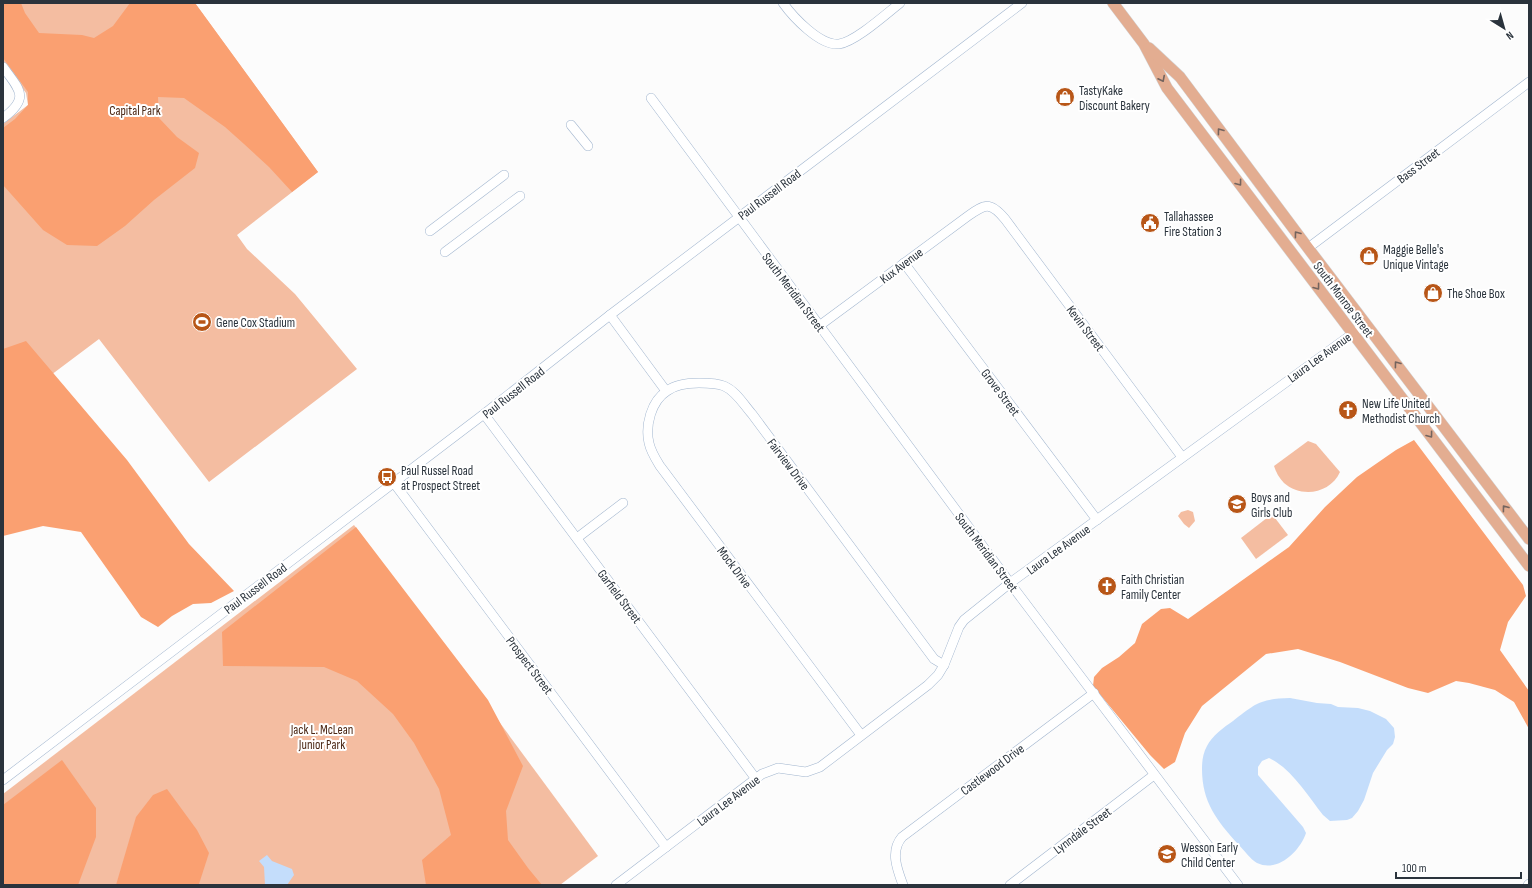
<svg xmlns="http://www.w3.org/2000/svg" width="1532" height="888" viewBox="0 0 1532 888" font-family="'Sofia Sans Condensed',sans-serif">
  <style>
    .green { fill: #f4bda1 }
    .forest { fill: #faa071 }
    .water { fill: #c4ddfb }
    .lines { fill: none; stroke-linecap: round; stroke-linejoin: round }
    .minor-casing { stroke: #a2b6cf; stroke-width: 10 }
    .major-casing { stroke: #d4d6d8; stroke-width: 12 }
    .minor { stroke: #fff; stroke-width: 9 }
    .major { stroke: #e3ad91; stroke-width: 11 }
    .oneway { stroke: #74645e }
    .labels { text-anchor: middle; stroke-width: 4; stroke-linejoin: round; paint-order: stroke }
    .poi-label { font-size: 13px; fill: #2a333c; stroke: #fff; text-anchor: start }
    .park-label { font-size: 13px; fill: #4a2613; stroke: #fff }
    .street-label { font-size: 13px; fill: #2a333c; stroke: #fff }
  </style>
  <rect width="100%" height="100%" fill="#fcfcfc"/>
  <g class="green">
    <path d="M3 3H195L318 172 237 235 247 249 295 294 357 369 209 482 99 339 3 411V124L28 105 26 93 3 62Z"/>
    <path d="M1308 441 1316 444 1340 472C1330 494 1301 498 1284 483 1279 478 1276 472 1274 466Z"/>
    <path d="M1188 510 1193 512 1195 521 1189 528 1184 524 1178 516 1181 512Z"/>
    <path d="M1272 514 1288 535 1256 559 1241 538Z"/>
    <path d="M354 525 598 856 560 885H3V794Z"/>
  </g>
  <g class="forest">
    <path d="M3 3H21L25 13 39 33 82 35 94 38 113 26 130 3H195L318 172 292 192 269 167 244 144 225 127 184 98 158 97 159 118 177 137 199 153 195 168 154 200 125 226 97 246 67 245 43 230 3 185V128L15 119 28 105V92L3 58Z"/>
    <path d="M26 341 127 460 189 544 234 591 211 603 193 604 172 616 158 627 141 617 81 532 43 526 3 536V349Z"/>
    <path d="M1414 440 1523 585 1526 596 1508 622 1500 650 1529 691V729L1514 702 1495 690 1469 683 1456 681 1428 693 1408 688 1340 662 1298 649 1266 654 1202 706 1185 733 1175 762 1164 769 1150 755 1093 686 1094 677 1102 668 1119 657 1135 643 1142 624 1161 609 1170 608 1188 619 1289 547 1325 507 1357 477 1396 450Z"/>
    <path d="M356 527 488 700 523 766 506 811 508 840 528 868 542 885H426L422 860 451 835 439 789 414 743 393 714 357 681 324 667 223 666 222 632Z"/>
    <path d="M62 760 96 808V837L78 885H3V805Z"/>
    <path d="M167 789 197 830 209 853 199 884 116 885 136 817 153 795Z"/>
  </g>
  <g class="water">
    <path d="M1290 698 1317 703 1331 704 1338 707 1358 708 1370 711 1386 719 1394 728 1395 737 1393 744 1387 750 1373 773 1364 800 1358 811 1352 818 1347 820 1330 821 1323 815C1308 796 1291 768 1269 758L1262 761 1258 767V775L1303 827 1306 833C1300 851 1278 873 1257 863 1250 859 1244 850 1238 844 1217 821 1202 802 1202 769 1202 761 1203 753 1207 746 1212 736 1224 727 1233 721 1256 703 1260 699 1290 698Z"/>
    <path d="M267 855 272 861 292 869 294 875 287 885H265L264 867 259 861Z"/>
  </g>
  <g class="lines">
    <g class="minor-casing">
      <g id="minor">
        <path d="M783 3C793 17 820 46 839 44 855 42 886 14 900 3"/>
        <path d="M3 67C20 90 30 98 3 118"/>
        <path d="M651 98 1010 583 1238 885"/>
        <path d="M571 125 588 146"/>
        <path d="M430 231 504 175"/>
        <path d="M1308 248 1529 82"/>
        <path d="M445 252 520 196"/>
        <path d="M904 263 1097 520"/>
        <path d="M610 315 666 391"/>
        <path d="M819 326 968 216C985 204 990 201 1005 219L1182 457"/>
        <path d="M484 414 756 779"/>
        <path d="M394 483 666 847"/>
        <path d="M577 538 623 503"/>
        <path d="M861 735 660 466C655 458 651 452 649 443 645 426 651 401 667 391 676 384 689 383 699 383 707 383 717 383 724 386 736 391 744 405 752 414L934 659 944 665"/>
        <path d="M3 780 484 414 610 315 1022 3"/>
        <path d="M616 885 762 774 778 768 806 772 820 767 928 685 938 675 944 665 959 627 964 620 1010 583 1366 324"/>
        <path d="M903 885C897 869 890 851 902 837L1094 693"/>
        <path d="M1010 885 1154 775"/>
        <path d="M1528 885 1529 884"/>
      </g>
    </g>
    <g class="major-casing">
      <g id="major">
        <path d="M1113 3 1144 44 1167 88 1529 566"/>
        <path d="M1149 48 1180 77 1308 248 1529 539"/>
      </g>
    </g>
    <use href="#minor" class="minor"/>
    <use href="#major" class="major"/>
  </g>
  <defs><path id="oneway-chevron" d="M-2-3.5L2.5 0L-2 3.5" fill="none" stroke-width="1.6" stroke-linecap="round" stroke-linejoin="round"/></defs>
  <g class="oneway">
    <use href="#oneway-chevron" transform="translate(1162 79) rotate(63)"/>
    <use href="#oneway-chevron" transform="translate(1220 131) rotate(-127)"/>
    <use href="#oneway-chevron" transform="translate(1239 183) rotate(53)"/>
    <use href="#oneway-chevron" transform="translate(1297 234) rotate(-127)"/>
    <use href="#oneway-chevron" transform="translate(1317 287) rotate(53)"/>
    <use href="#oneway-chevron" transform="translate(1397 364) rotate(-127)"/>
    <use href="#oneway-chevron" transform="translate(1430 435) rotate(53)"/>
    <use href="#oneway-chevron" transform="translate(1505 508) rotate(-127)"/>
  </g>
  <defs>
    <g id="shop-disc" transform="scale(1)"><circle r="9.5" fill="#b85617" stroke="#fff"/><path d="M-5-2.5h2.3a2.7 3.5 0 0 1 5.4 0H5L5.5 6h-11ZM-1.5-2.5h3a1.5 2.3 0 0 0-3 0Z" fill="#fff"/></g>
    <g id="civic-disc" transform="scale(1)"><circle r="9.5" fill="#b85617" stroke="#fff"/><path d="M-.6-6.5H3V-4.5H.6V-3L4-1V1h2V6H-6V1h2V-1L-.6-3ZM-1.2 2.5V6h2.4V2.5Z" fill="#fff"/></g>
    <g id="stadium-disc" transform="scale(1)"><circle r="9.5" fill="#b85617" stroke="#fff"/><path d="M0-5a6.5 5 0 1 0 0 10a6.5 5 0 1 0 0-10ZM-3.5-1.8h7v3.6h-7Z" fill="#fff"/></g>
    <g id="church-disc" transform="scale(1)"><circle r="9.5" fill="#b85617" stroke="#fff"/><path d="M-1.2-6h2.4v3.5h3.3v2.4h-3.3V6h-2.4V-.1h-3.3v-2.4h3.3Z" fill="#fff"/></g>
    <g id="bus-disc" transform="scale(1)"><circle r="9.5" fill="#b85617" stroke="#fff"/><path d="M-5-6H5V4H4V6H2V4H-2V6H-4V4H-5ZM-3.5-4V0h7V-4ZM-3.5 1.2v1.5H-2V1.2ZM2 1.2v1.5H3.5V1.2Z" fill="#fff"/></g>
    <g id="school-disc" transform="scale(1)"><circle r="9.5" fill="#b85617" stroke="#fff"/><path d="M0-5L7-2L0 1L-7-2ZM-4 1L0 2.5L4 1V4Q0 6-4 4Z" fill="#fff"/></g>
  </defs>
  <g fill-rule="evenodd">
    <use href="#shop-disc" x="1065" y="97"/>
    <use href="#civic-disc" x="1150" y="223"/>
    <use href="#shop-disc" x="1369" y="256"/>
    <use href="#shop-disc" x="1433" y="293"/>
    <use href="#stadium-disc" x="202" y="322"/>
    <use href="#church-disc" x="1348" y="410"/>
    <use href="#bus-disc" x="387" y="477"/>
    <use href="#school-disc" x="1237" y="504"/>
    <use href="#church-disc" x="1107" y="586"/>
    <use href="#school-disc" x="1167" y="854"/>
  </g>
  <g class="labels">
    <g class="poi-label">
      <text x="1079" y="95">TastyKake<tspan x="1079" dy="15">Discount Bakery</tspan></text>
      <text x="1164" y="221">Tallahassee<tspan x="1164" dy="15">Fire Station 3</tspan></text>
      <text x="1383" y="254">Maggie Belle's<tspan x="1383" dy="15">Unique Vintage</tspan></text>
      <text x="1447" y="298">The Shoe Box</text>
      <text x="216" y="327">Gene Cox Stadium</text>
      <text x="1362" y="408">New Life United<tspan x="1362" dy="15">Methodist Church</tspan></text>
      <text x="401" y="475">Paul Russel Road<tspan x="401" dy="15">at Prospect Street</tspan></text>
      <text x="1251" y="502">Boys and<tspan x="1251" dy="15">Girls Club</tspan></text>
      <text x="1121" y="584">Faith Christian<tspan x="1121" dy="15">Family Center</tspan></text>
      <text x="1181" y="852">Wesson Early<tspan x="1181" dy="15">Child Center</tspan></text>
    </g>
    <g class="park-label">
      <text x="135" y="115">Capital Park</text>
      <text x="322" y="734">Jack L. McLean<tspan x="322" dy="15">Junior Park</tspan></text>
    </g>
    <g class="street-label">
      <text transform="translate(1418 165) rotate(-37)" y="5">Bass Street</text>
      <text transform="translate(769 194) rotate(-37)" y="5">Paul Russell Road</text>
      <text transform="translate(901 265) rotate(-37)" y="5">Kux Avenue</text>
      <text transform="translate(794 292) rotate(53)" y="5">South Meridian Street</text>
      <text transform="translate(1344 299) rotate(53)" y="5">South Monroe Street</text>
      <text transform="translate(1086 328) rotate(53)" y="5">Kevin Street</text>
      <text transform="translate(1319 357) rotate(-36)" y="5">Laura Lee Avenue</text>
      <text transform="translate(513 392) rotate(-38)" y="5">Paul Russell Road</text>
      <text transform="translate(1001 392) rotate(53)" y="5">Grove Street</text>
      <text transform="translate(789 464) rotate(53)" y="5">Fairview Drive</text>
      <text transform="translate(1058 549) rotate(-36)" y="5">Laura Lee Avenue</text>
      <text transform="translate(987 552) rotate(53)" y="5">South Meridian Street</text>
      <text transform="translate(735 567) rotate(53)" y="5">Mock Drive</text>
      <text transform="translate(255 588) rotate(-37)" y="5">Paul Russell Road</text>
      <text transform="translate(620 596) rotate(53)" y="5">Garfield Street</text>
      <text transform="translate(530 665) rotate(53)" y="5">Prospect Street</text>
      <text transform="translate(992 769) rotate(-37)" y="5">Castlewood Drive</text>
      <text transform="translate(728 800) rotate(-37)" y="5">Laura Lee Avenue</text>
      <text transform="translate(1082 830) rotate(-37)" y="5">Lynndale Street</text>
    </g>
  </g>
  <rect width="1532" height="888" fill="none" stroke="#2a333c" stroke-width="8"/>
  <g transform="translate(1504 28) rotate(143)" stroke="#ffffff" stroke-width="3" paint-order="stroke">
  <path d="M0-3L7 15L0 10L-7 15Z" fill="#2a333c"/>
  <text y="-6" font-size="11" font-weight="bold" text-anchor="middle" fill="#2a333c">N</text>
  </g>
  <path d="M1396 872v6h125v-6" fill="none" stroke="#2a333c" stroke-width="2"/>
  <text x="1402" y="872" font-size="12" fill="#2a333c" stroke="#ffffff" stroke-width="3" paint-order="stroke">100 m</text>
</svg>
